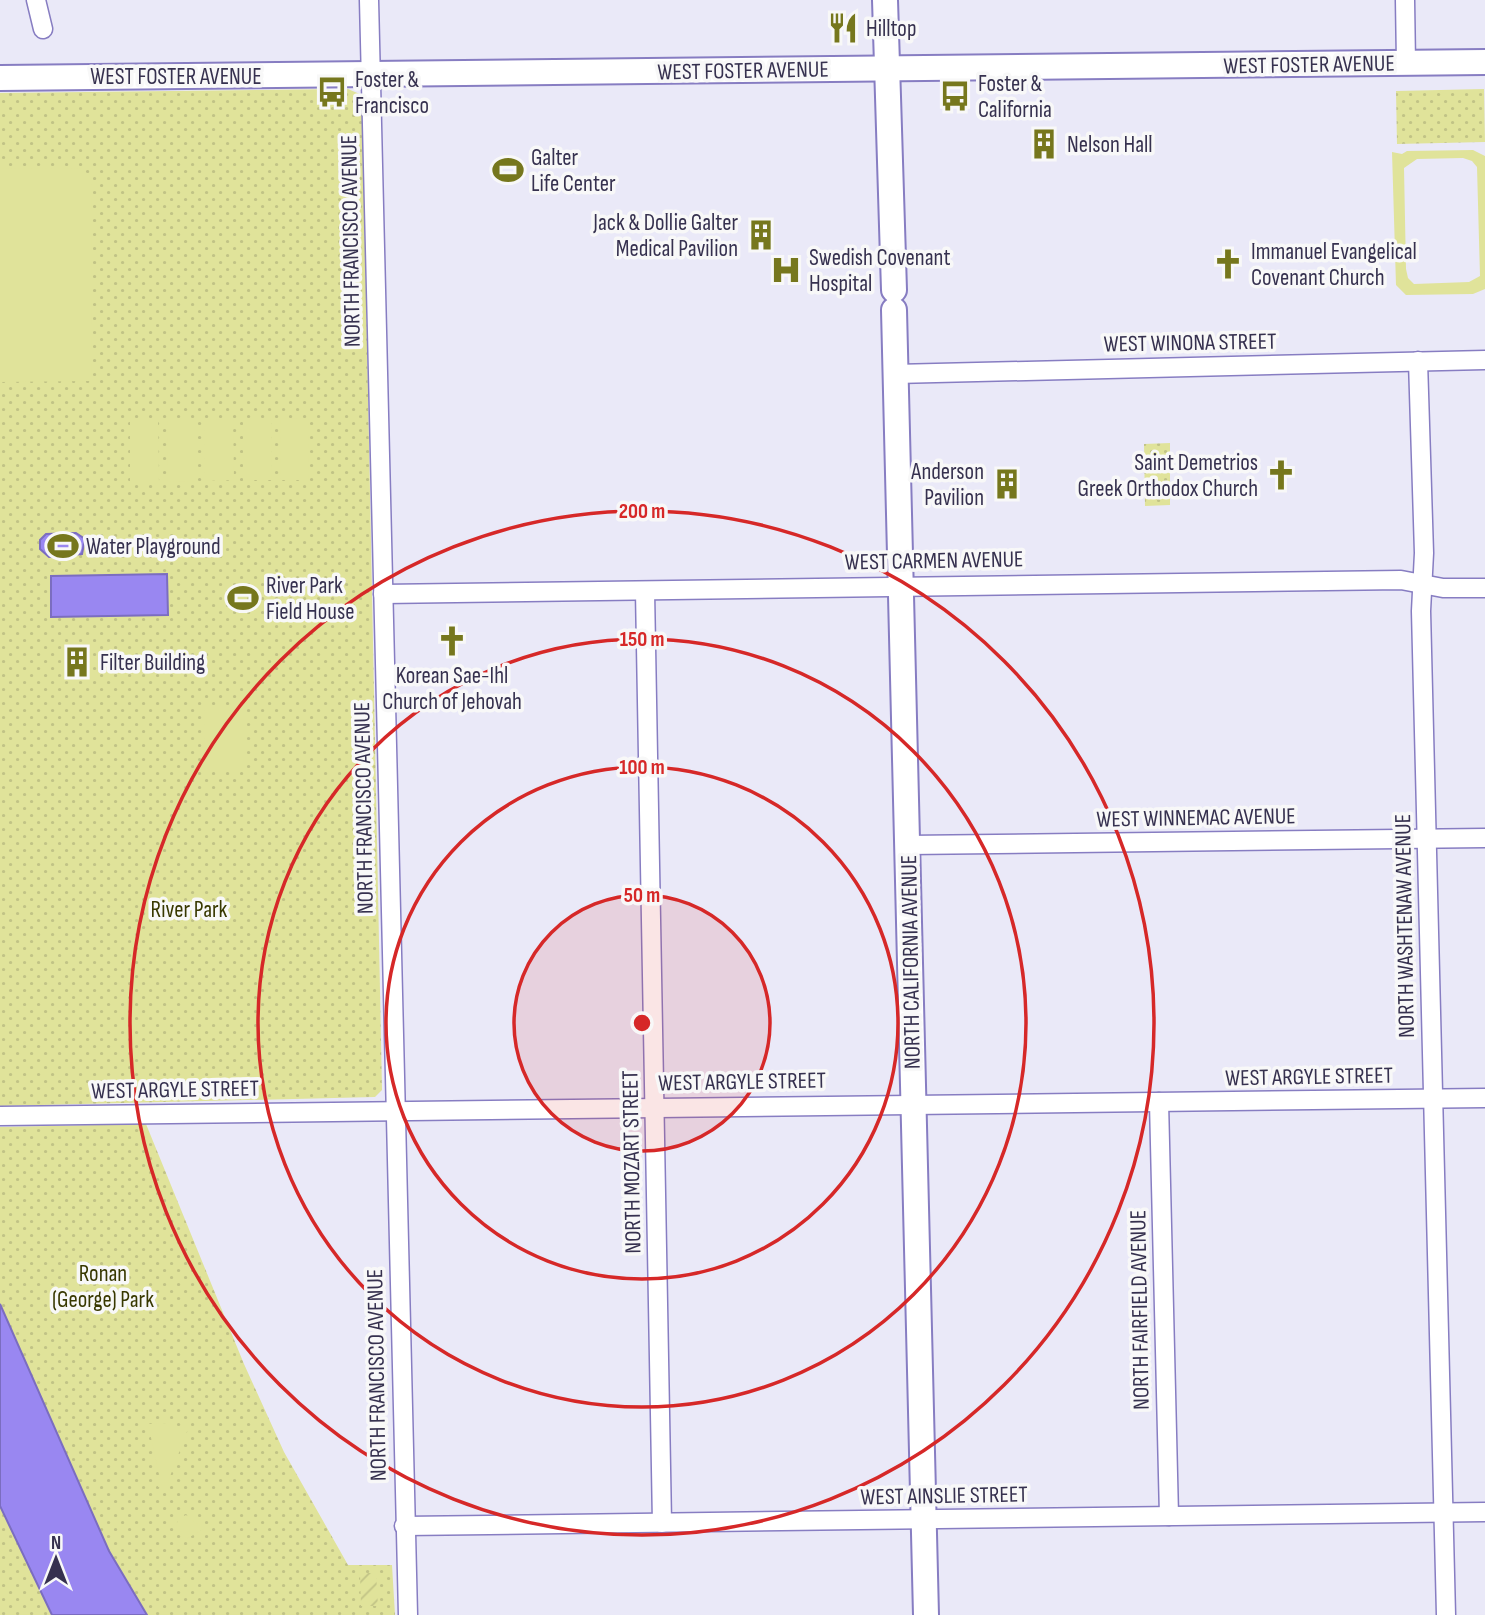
<svg xmlns="http://www.w3.org/2000/svg" width="1485" height="1615" viewBox="0 0 1485 1615" font-family="'Sofia Sans Condensed',sans-serif">
  <style>
    .grass { fill: url(#grass-dots) }
    .garden { fill: url(#garden-furrows) }
    .pitch { fill: #e0e39a; fill-rule: evenodd }
    .water { fill: #9987f1; stroke: #7b6dc0; stroke-width: 2 }
    .lines { fill: none; stroke-linecap: round; stroke-linejoin: round }
    .minor-casing { stroke: #877dc2; stroke-width: 21 }
    .secondary-casing { stroke: #877dc2; stroke-width: 28 }
    .minor { stroke: #fff; stroke-width: 18 }
    .secondary { stroke: #fff; stroke-width: 24 }
    .ring { fill: none; stroke: #d62828; stroke-width: 3.5 }
    .labels { text-anchor: middle; stroke-width: 7; stroke-linejoin: round; paint-order: stroke }
    .poi-label { font-size: 23px; fill: #36314f; stroke: #f8f8f8; text-anchor: start }
    .street-label { font-size: 23px; fill: #36314f; stroke: #f8f8f8 }
    .park-label { font-size: 23px; fill: #383800; stroke: #f8f8f8 }
    .centre { fill: #d62828; stroke: #f8f8f8; stroke-width: 3.5 }
    .ring-label { font-size: 21px; text-anchor: middle; font-weight: bold; fill: #d62828; stroke: #f8f8f8; stroke-width: 7; stroke-linejoin: round; paint-order: stroke }
  </style>
  <defs>
    <pattern id="grass-dots" width="8" height="8" patternUnits="userSpaceOnUse" patternTransform="scale(1.75)"><rect width="8" height="8" fill="#e0e39a"/><path d="M2 2h.1M6 6h.1" fill="none" stroke="#c1c386" stroke-width="1.8" stroke-linecap="round"/></pattern>
    <pattern id="garden-furrows" width="10" height="10" patternUnits="userSpaceOnUse" patternTransform="scale(1.75)"><rect width="10" height="10" fill="#e0e39a"/><path d="M-1 1l2-2M0 10L10 0M9 11l2-2" fill="none" stroke="#c1c386"/></pattern>
  </defs>
  <rect width="100%" height="100%" fill="#eae9f8"/>
  <g class="grass">
    <path d="M348 89 362 95 382 1090 375 1097 0 1106V93Z"/>
    <path d="M1484 89 1485 142 1397 144 1396 91Z"/>
    <path d="M1170 443V505L1145 506 1144 444Z"/>
    <path d="M146 1124 244 1364 284 1452 348 1565H392L395 1615H147L109 1551 0 1304V1127Z"/>
    <path d="M0 1506 52 1615H0Z"/>
  </g>
  <path class="garden" d="M360 1573H376L378 1606H361Z"/>
  <g class="pitch">
    <path d="M1473 150 1485 156V289L1473 294 1406 295 1396 285 1392 152 1402 154 1407 151ZM1463 158 1472 161 1477 167 1480 276 1469 282 1414 284 1408 278 1406 269 1404 168 1417 159Z"/>
    <path d="M0 168 83 169 91 178 92 381 0 382Z"/>
    <path d="M308 418 309 480H281L280 419Z"/>
    <path d="M233 419 234 480 205 481V420Z"/>
    <path d="M243 419H271L272 480H243Z"/>
    <path d="M130 420H158L159 482H130Z"/>
    <path d="M167 420H196V481L168 482Z"/>
    <rect x="205" y="709" width="41" height="63"/>
    <path d="M167 1423 188 1429 166 1487H158L160 1479 148 1424Z"/>
    <path d="M186 1515 204 1529 186 1539 176 1527 178 1519Z"/>
  </g>
  <g class="water">
    <path d="M76 533 85 539 82 554 49 557 40 549V540L46 534Z"/>
    <path d="M167 574 168 615 51 617V576Z"/>
    <path d="M0 1304 109 1551 147 1615H52L0 1506Z"/>
  </g>
  <g class="lines">
    <g class="minor-casing">
      <g id="minor">
        <path d="M36 0 43 29"/>
        <path d="M369 0 408 1615"/>
        <path d="M1405 0 1406 63"/>
        <path d="M1418 361 1424 553 1421 611 1446 1615"/>
        <path d="M895 374 1485 360"/>
        <path d="M645 591 662 1523"/>
        <path d="M383 594 1401 580 1443 588H1485"/>
        <path d="M908 845 1485 838"/>
        <path d="M1159 1102 1169 1516"/>
        <path d="M0 1116 1485 1098"/>
        <path d="M404 1526 1485 1512"/>
      </g>
    </g>
    <g class="secondary-casing">
      <g id="secondary">
        <path d="M885 0 894 290"/>
        <path d="M0 78 1485 62"/>
        <path d="M894 310 926 1615"/>
      </g>
    </g>
    <use href="#minor" class="minor"/>
    <use href="#secondary" class="secondary"/>
  </g>
  <circle cx="642" cy="1023" r="128" fill="#d62828" fill-opacity=".12"/>
  <g class="ring">
    <circle cx="642" cy="1023" r="128"/>
    <circle cx="642" cy="1023" r="256"/>
    <circle cx="642" cy="1023" r="384"/>
    <circle cx="642" cy="1023" r="512"/>
  </g>
  <defs>
    <g id="restaurant-bare" transform="scale(2.415)"><path d="M-5-6h1v4h1v-4h1v4h1v-4h1v5L-1.5 .5V6h-2V.5L-5-1ZM5-6V6H3V1.5H1.5Q1.5-4 5-6Z" fill="#76771d" stroke="#f8f8f8" stroke-width="2.5" paint-order="stroke"/></g>
    <g id="bus-bare" transform="scale(2.415)"><path d="M-5-6H5V4H4V6H2V4H-2V6H-4V4H-5ZM-3.5-4V0h7V-4ZM-3.5 1.2v1.5H-2V1.2ZM2 1.2v1.5H3.5V1.2Z" fill="#76771d" stroke="#f8f8f8" stroke-width="2.5" paint-order="stroke"/></g>
    <g id="building-bare" transform="scale(2.415)"><path d="M-4-6H4V6H1V3H-1V6H-4ZM-2.5-4.3h1.7v1.8h-1.7ZM.8-4.3h1.7v1.8H.8ZM-2.5-1h1.7V.8h-1.7ZM.8-1h1.7V.8H.8Z" fill="#76771d" stroke="#f8f8f8" stroke-width="2.5" paint-order="stroke"/></g>
    <g id="stadium-bare" transform="scale(2.415)"><path d="M0-5a6.5 5 0 1 0 0 10a6.5 5 0 1 0 0-10ZM-3.5-1.8h7v3.6h-7Z" fill="#76771d" stroke="#f8f8f8" stroke-width="2.5" paint-order="stroke"/></g>
    <g id="church-bare" transform="scale(2.415)"><path d="M-1.2-6h2.4v3.5h3.3v2.4h-3.3V6h-2.4V-.1h-3.3v-2.4h3.3Z" fill="#76771d" stroke="#f8f8f8" stroke-width="2.5" paint-order="stroke"/></g>
    <g id="hospital-bare" transform="scale(2.415)"><path d="M-5-5h3v3.5h4V-5h3V5h-3V1.5h-4V5h-3Z" fill="#76771d" stroke="#f8f8f8" stroke-width="2.5" paint-order="stroke"/></g>
  </defs>
  <g fill-rule="evenodd">
    <use href="#restaurant-bare" x="843" y="28"/>
    <use href="#bus-bare" x="332" y="92"/>
    <use href="#bus-bare" x="955" y="96"/>
    <use href="#building-bare" x="1044" y="144"/>
    <use href="#stadium-bare" x="508" y="170"/>
    <use href="#building-bare" x="761" y="235"/>
    <use href="#church-bare" x="1228" y="264"/>
    <use href="#hospital-bare" x="786" y="270"/>
    <use href="#church-bare" x="1281" y="475"/>
    <use href="#building-bare" x="1007" y="484"/>
    <use href="#stadium-bare" x="63" y="546"/>
    <use href="#stadium-bare" x="243" y="598"/>
    <use href="#church-bare" x="452" y="641"/>
    <use href="#building-bare" x="77" y="662"/>
  </g>
  <g class="labels">
    <g class="poi-label">
      <text x="866" y="36">Hilltop</text>
      <text x="355" y="87">Foster &amp;<tspan x="355" dy="26">Francisco</tspan></text>
      <text x="978" y="91">Foster &amp;<tspan x="978" dy="26">California</tspan></text>
      <text x="1067" y="152">Nelson Hall</text>
      <text x="531" y="165">Galter<tspan x="531" dy="26">Life Center</tspan></text>
      <text x="738" y="230" text-anchor="end">Jack &amp; Dollie Galter<tspan x="738" dy="26">Medical Pavilion</tspan></text>
      <text x="1251" y="259">Immanuel Evangelical<tspan x="1251" dy="26">Covenant Church</tspan></text>
      <text x="809" y="265">Swedish Covenant<tspan x="809" dy="26">Hospital</tspan></text>
      <text x="1258" y="470" text-anchor="end">Saint Demetrios<tspan x="1258" dy="26">Greek Orthodox Church</tspan></text>
      <text x="984" y="479" text-anchor="end">Anderson<tspan x="984" dy="26">Pavilion</tspan></text>
      <text x="86" y="554">Water Playground</text>
      <text x="266" y="593">River Park<tspan x="266" dy="26">Field House</tspan></text>
      <text x="100" y="670">Filter Building</text>
      <text x="452" y="683" text-anchor="middle">Korean Sae-Ihl<tspan x="452" dy="26">Church of Jehovah</tspan></text>
    </g>
    <g class="street-label">
      <text transform="translate(1309 64) rotate(-1)" y="8">WEST FOSTER AVENUE</text>
      <text transform="translate(743 70) rotate(-1)" y="8">WEST FOSTER AVENUE</text>
      <text x="176" y="84">WEST FOSTER AVENUE</text>
      <text transform="translate(350 241) rotate(-91)" y="8">NORTH FRANCISCO AVENUE</text>
      <text transform="translate(1190 342) rotate(-1)" y="8">WEST WINONA STREET</text>
      <text transform="translate(934 560) rotate(-1)" y="8">WEST CARMEN AVENUE</text>
      <text transform="translate(363 808) rotate(-91)" y="8">NORTH FRANCISCO AVENUE</text>
      <text transform="translate(1196 817) rotate(-1)" y="8">WEST WINNEMAC AVENUE</text>
      <text transform="translate(1404 926) rotate(-91)" y="8">NORTH WASHTENAW AVENUE</text>
      <text transform="translate(910 962) rotate(-91)" y="8">NORTH CALIFORNIA AVENUE</text>
      <text transform="translate(1309 1076) rotate(-1)" y="8">WEST ARGYLE STREET</text>
      <text transform="translate(742 1081) rotate(-1)" y="8">WEST ARGYLE STREET</text>
      <text transform="translate(175 1089) rotate(-1)" y="8">WEST ARGYLE STREET</text>
      <text transform="translate(631 1162) rotate(-91)" y="8">NORTH MOZART STREET</text>
      <text transform="translate(1139 1310) rotate(-91)" y="8">NORTH FAIRFIELD AVENUE</text>
      <text transform="translate(376 1375) rotate(-91)" y="8">NORTH FRANCISCO AVENUE</text>
      <text transform="translate(944 1495) rotate(-1)" y="8">WEST AINSLIE STREET</text>
    </g>
    <g class="park-label">
      <text x="189" y="917">River Park</text>
      <text x="103" y="1281">Ronan<tspan x="103" dy="26">(George) Park</tspan></text>
    </g>
  </g>
  <circle cx="642" cy="1023" r="10" class="centre"/>
  <g class="ring-label">
    <text x="642" y="518">200 m</text>
    <text x="642" y="646">150 m</text>
    <text x="642" y="774">100 m</text>
    <text x="642" y="902">50 m</text>
  </g>
  <g transform="translate(56 1559)" stroke="#f8f8f8" stroke-width="5" paint-order="stroke">
  <path d="M0-5L12 26L0 18L-12 26Z" fill="#36314f"/>
  <text y="-10" font-size="19" font-weight="bold" text-anchor="middle" fill="#36314f">N</text>
  </g>
</svg>
